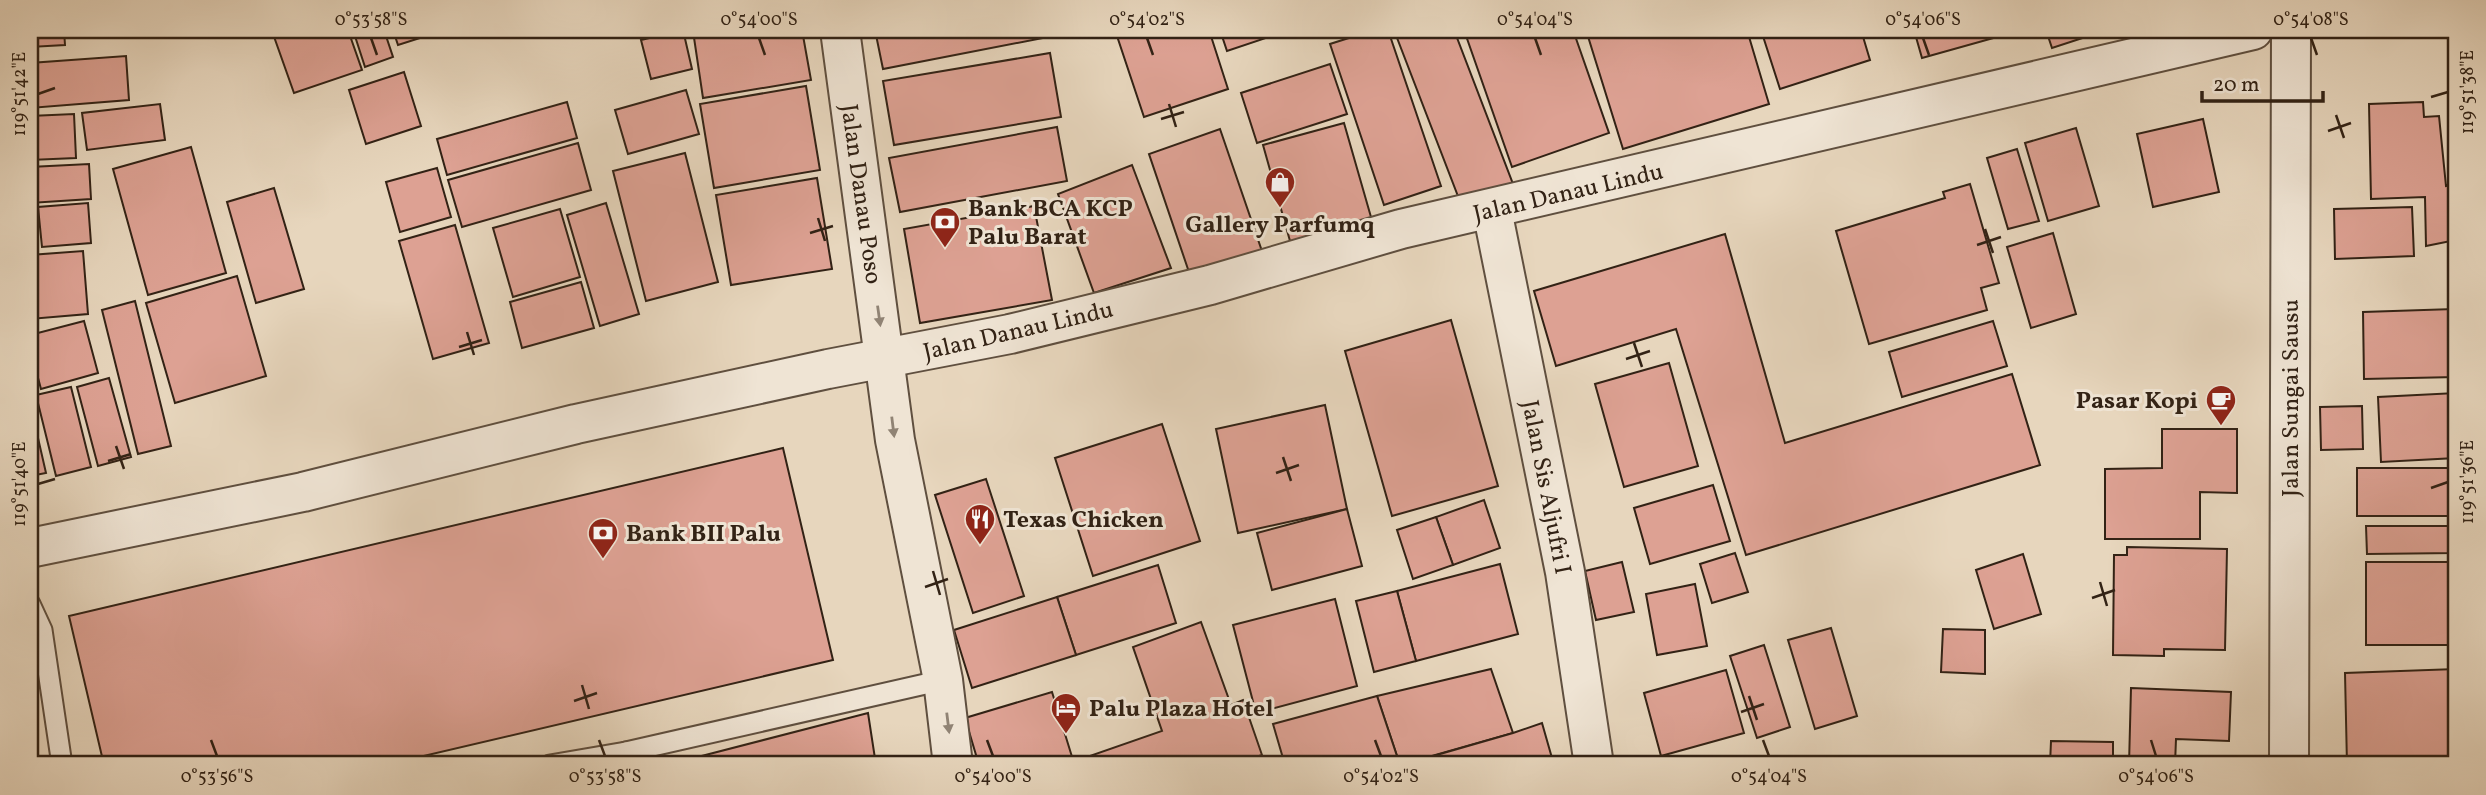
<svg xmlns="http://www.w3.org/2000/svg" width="2486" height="795" viewBox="0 0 2486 795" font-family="Vollkorn,serif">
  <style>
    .building { fill: #dda193; stroke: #322215; stroke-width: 2 }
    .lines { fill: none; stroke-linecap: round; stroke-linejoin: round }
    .lane-casing { stroke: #5f4f3f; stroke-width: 23 }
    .street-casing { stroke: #5f4f3f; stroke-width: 42 }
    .lane { stroke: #efe4d4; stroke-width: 19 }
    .street { stroke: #efe4d4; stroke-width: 38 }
    .oneway { fill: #908374 }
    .ticks { fill: none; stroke: #322215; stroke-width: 2.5 }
    .labels { text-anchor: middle; stroke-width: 6; stroke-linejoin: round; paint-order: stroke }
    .street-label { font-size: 24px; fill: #322215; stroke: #efe4d4 }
    .poi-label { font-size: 24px; font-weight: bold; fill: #322215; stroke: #efe4d4; text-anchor: start }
    .neatline { fill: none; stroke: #322215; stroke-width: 2.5 }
    .ticks-label { font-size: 18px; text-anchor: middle; fill: #322215 }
  </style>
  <rect width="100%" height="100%" fill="#e7d6bd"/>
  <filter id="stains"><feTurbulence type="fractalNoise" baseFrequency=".00286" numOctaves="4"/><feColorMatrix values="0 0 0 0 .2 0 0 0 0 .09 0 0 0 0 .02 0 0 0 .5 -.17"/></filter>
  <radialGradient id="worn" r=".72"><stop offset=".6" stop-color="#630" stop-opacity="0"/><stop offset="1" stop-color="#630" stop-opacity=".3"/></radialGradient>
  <g class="building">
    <path d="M30 30H64L65 45 30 47Z"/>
    <path d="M348 30 362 70 294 93 272 31Z"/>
    <path d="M353 30H384L393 57 365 67Z"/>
    <path d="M393 30H445L398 45Z"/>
    <path d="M622 30H648L624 36Z"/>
    <path d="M683 30 692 69 651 79 641 40Z"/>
    <path d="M802 30 811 80 703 98 693 31Z"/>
    <path d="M875 30H1041L1043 38 883 69Z"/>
    <path d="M1115 30H1209L1228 89 1144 117Z"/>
    <path d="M1220 30H1263L1266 38 1227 51Z"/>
    <path d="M1374 30H1388L1441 186 1384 205 1330 44Z"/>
    <path d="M1394 30H1454L1513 184 1461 204Z"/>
    <path d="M1464 30H1573L1609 133 1512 167Z"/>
    <path d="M1586 30H1747L1769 104 1623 149Z"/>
    <path d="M1761 30H1861L1870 60 1780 89Z"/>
    <path d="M1914 30H2022L1922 58Z"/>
    <path d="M2046 30H2107L2052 48Z"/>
    <path d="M1050 53 1061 117 894 145 883 81Z"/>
    <path d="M126 56 129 100 30 108V63Z"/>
    <path d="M1330 64 1347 114 1257 143 1241 93Z"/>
    <path d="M404 72 421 126 366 144 349 90Z"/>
    <path d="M806 86 820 170 714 188 700 104Z"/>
    <path d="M686 90 699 134 628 154 615 110Z"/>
    <path d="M567 102 577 138 447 175 437 139Z"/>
    <path d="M2423 102 2424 117 2439 116 2446 186 2456 184V240L2426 246 2425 197 2371 199 2369 104Z"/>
    <path d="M160 104 165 140 87 150 82 113Z"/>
    <path d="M74 114 76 158 30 160V116Z"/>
    <path d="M2203 119 2219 192 2153 207 2137 134Z"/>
    <path d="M1344 123 1373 224 1292 248 1263 145Z"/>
    <path d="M1057 127 1067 181 900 212 889 158Z"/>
    <path d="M2076 128 2099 206 2048 221 2025 143Z"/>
    <path d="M1220 129 1264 257 1192 281 1149 154Z"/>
    <path d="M578 143 591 190 462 227 448 180Z"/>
    <path d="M191 147 226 273 148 295 113 169Z"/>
    <path d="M2017 149 2039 221 2008 229 1987 158Z"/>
    <path d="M685 153 718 282 646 301 613 171Z"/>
    <path d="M89 164 91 199 30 203V167Z"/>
    <path d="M1132 165 1171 268 1094 293 1058 194Z"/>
    <path d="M437 168 451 217 400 232 386 182Z"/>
    <path d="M817 178 832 269 731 285 716 195Z"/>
    <path d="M1970 184 1999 283 1981 288 1987 310 1869 344 1836 231 1945 198 1943 192Z"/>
    <path d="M274 188 304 289 256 303 227 202Z"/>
    <path d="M88 203 91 243 42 247 38 207Z"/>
    <path d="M606 203 639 314 600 326 567 215Z"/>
    <path d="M1034 206 1052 300 920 323 904 229Z"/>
    <path d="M30 207 33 251H30Z"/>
    <path d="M2412 207 2414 256 2335 259 2334 209Z"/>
    <path d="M560 209 580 277 513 297 493 228Z"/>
    <path d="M455 225 489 343 433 359 399 241Z"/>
    <path d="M2053 233 2076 314 2031 328 2007 247Z"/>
    <path d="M1725 234 1785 443 2012 374 2040 465 1746 555 1676 329 1556 366 1534 291Z"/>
    <path d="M83 251 88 314 30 319V255Z"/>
    <path d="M237 276 266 376 175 403 146 303Z"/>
    <path d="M581 282 594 328 522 348 510 302Z"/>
    <path d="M135 301 171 446 138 454 102 310Z"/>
    <path d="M2454 309 2456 377 2364 379 2363 312Z"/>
    <path d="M1451 320 1498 486 1392 516 1345 351Z"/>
    <path d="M84 321 98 373 41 389 30 348V335Z"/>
    <path d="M1993 321 2007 366 1902 397 1889 352Z"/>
    <path d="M1669 363 1698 466 1624 487 1595 384Z"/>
    <path d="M109 378 131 457 98 466 77 387Z"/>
    <path d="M71 387 91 467 56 476 36 395Z"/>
    <path d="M2456 393V458L2381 462 2378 397Z"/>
    <path d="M30 403 46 473 30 476Z"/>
    <path d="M1325 405 1347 509 1238 533 1216 429Z"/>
    <path d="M2362 406 2363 449 2321 450 2320 407Z"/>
    <path d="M1162 424 1200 541 1093 576 1055 458Z"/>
    <path d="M2162 429H2237V493L2200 492V539H2105V469L2162 468Z"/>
    <path d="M783 448 833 660 385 765H104L69 616Z"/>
    <rect x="2357" y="468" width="99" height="48"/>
    <path d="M986 479 1024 596 973 613 935 495Z"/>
    <path d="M1713 485 1730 541 1650 564 1634 508Z"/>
    <path d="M1484 500 1500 548 1453 565 1436 517Z"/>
    <path d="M1347 509 1362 566 1272 590 1257 533Z"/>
    <path d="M1436 517 1453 565 1413 579 1397 530Z"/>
    <path d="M2366 526H2456V553L2367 554Z"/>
    <path d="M2127 547 2227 549 2225 650 2164 649V656L2113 655 2114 555H2127Z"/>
    <path d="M1735 553 1748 592 1712 603 1700 564Z"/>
    <path d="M2023 554 2041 614 1994 629 1976 570Z"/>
    <path d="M1622 562 1634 612 1596 620 1585 571Z"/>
    <rect x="2366" y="562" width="90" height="83"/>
    <path d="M1500 564 1518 634 1416 661 1397 591Z"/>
    <path d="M1158 565 1176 623 1076 655 1057 597Z"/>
    <path d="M1695 584 1707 646 1657 655 1646 594Z"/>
    <path d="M1397 591 1416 661 1374 672 1356 601Z"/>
    <path d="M1057 597 1076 655 972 688 954 630Z"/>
    <path d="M1335 599 1357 686 1256 713 1233 625Z"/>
    <path d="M1201 622 1231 705 1243 700 1262 755 1231 765H1064L1162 731 1133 647Z"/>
    <path d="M1831 628 1857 716 1815 729 1788 640Z"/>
    <path d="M1943 629 1985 630V674L1941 672Z"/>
    <path d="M1764 645 1790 727 1757 738 1730 656Z"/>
    <path d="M1491 669 1513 733 1400 765 1377 696Z"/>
    <path d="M2456 669V765H2347L2345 673Z"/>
    <path d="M1726 670 1744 733 1661 756 1644 693Z"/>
    <path d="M2131 688 2231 692 2229 741 2176 739 2175 765H2129Z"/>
    <path d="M1052 692 1073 760 1054 765H979L965 718Z"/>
    <path d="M1377 696 1400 765H1285L1273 724Z"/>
    <path d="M868 713 876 765H687L686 760Z"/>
    <path d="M1542 723 1554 765H1402L1513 733Z"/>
    <path d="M2051 741 2113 742V765H2050Z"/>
  </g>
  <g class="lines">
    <g class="lane-casing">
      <g id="lane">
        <path d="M30 604 42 630 62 765"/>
        <path d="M626 752 943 680"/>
        <path d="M550 765 626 752 628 765"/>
      </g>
    </g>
    <g class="street-casing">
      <g id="street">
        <path d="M840 30 895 440 943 680 953 765"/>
        <path d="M1492 210 1565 572 1594 765"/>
        <path d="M30 548 303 492 576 424 828 369 1010 334 1210 285 1401 229 2253 30"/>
        <path d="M2289 765 2291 30"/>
      </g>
    </g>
    <use href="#lane" class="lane"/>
    <use href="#street" class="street"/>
  </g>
  <defs><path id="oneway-solid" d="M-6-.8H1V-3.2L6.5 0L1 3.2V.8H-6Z" transform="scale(1.75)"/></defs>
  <g class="oneway">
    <use href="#oneway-solid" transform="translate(879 316) rotate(82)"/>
    <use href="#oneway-solid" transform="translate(893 427) rotate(83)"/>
    <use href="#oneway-solid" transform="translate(948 723) rotate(83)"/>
  </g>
  <path class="ticks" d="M371 38 377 55M759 38 765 55M1147 38 1153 55M1535 38 1541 55M1923 38 1929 55M2311 38 2317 55M38 94 55 88M2431 97 2448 92M1169 104 1176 127M2336 115 2344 138M1161 119 1184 112M2328 131 2351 123M818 218 825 241M1985 229 1993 253M810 233 833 226M1977 245 2001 237M467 332 474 355M1634 343 1642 367M459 347 482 340M1626 359 1650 351M116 446 124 469M1283 457 1291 481M108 461 131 454M1276 473 1299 465M38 484 55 479M2431 488 2448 482M933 571 940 595M2100 582 2107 606M925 587 948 579M2092 598 2115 590M582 685 589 709M1749 696 1757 720M574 701 597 693M1741 712 1764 704M211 740 217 756M599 740 605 756M987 740 993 756M1375 740 1381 756M1763 740 1769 756M2151 740 2156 756"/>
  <defs>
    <g id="shop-pin" transform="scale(1.575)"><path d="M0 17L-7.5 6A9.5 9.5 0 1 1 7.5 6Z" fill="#8f2418" stroke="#efe4d4"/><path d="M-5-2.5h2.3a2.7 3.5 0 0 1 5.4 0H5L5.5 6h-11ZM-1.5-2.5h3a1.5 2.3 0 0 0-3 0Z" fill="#fff"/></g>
    <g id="bank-pin" transform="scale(1.575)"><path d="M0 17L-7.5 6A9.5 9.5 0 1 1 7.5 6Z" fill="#8f2418" stroke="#efe4d4"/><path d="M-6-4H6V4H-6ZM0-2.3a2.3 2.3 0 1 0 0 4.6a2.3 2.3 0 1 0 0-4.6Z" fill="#fff"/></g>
    <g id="cafe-pin" transform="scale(1.575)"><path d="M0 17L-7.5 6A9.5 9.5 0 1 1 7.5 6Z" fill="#8f2418" stroke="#efe4d4"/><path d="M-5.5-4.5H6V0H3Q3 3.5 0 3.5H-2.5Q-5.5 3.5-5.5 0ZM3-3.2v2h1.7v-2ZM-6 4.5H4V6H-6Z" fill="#fff"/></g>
    <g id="restaurant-pin" transform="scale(1.575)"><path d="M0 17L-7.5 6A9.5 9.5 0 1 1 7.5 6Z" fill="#8f2418" stroke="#efe4d4"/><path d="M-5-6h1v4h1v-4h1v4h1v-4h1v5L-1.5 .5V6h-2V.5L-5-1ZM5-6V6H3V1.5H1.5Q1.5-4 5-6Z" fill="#fff"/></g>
    <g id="hotel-pin" transform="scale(1.575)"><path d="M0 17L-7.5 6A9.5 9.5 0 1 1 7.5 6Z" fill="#8f2418" stroke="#efe4d4"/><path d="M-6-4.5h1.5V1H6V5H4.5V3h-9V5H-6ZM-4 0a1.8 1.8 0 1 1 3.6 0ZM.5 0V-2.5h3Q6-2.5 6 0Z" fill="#fff"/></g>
  </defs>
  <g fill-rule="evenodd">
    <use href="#shop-pin" x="1280" y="182"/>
    <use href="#bank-pin" x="945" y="222"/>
    <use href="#cafe-pin" x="2221" y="400"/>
    <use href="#restaurant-pin" x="980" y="519"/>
    <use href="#bank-pin" x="603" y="533"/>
    <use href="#hotel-pin" x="1066" y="708"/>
  </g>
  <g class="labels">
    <g class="street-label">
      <text transform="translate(1568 192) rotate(-13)" y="8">Jalan Danau Lindu</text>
      <text transform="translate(862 194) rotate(82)" y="8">Jalan Danau Poso</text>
      <text transform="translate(1018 330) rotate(-13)" y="8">Jalan Danau Lindu</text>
      <text transform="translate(2290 398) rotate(-90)" y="8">Jalan Sungai Sausu</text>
      <text transform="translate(1547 487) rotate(79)" y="8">Jalan Sis Aljufri I</text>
    </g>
    <g class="poi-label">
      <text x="968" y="216">Bank BCA KCP<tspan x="968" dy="28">Palu Barat</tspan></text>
      <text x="1280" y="232" text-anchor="middle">Gallery Parfumq</text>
      <text x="2198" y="408" text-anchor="end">Pasar Kopi</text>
      <text x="1003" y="527">Texas Chicken</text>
      <text x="626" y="541">Bank BII Palu</text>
      <text x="1089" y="716">Palu Plaza Hotel</text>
    </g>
  </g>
  <rect width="2486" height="795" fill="none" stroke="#e7d6bd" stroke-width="77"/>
  <path d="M2202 91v10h121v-10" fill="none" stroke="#322215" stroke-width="3.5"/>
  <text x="2213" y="91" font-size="21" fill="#322215" stroke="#efe4d4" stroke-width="5" paint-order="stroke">20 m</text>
  <rect x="38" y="38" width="2410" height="718" class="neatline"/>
  <g class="ticks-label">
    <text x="371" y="25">0°53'58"S</text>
    <text x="759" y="25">0°54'00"S</text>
    <text x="1147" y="25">0°54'02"S</text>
    <text x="1535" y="25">0°54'04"S</text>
    <text x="1923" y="25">0°54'06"S</text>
    <text x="2311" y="25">0°54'08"S</text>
    <text transform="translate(2467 92) rotate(-90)" y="6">119°51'38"E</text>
    <text transform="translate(19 94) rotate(-90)" y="6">119°51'42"E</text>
    <text transform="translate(2467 482) rotate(-90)" y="6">119°51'36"E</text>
    <text transform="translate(19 484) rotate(-90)" y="6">119°51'40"E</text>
    <text x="217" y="782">0°53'56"S</text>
    <text x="605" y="782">0°53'58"S</text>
    <text x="993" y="782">0°54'00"S</text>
    <text x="1381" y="782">0°54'02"S</text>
    <text x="1769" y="782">0°54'04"S</text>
    <text x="2156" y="782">0°54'06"S</text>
  </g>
  <rect width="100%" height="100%" filter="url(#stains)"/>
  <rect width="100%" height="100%" fill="url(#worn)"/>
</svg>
